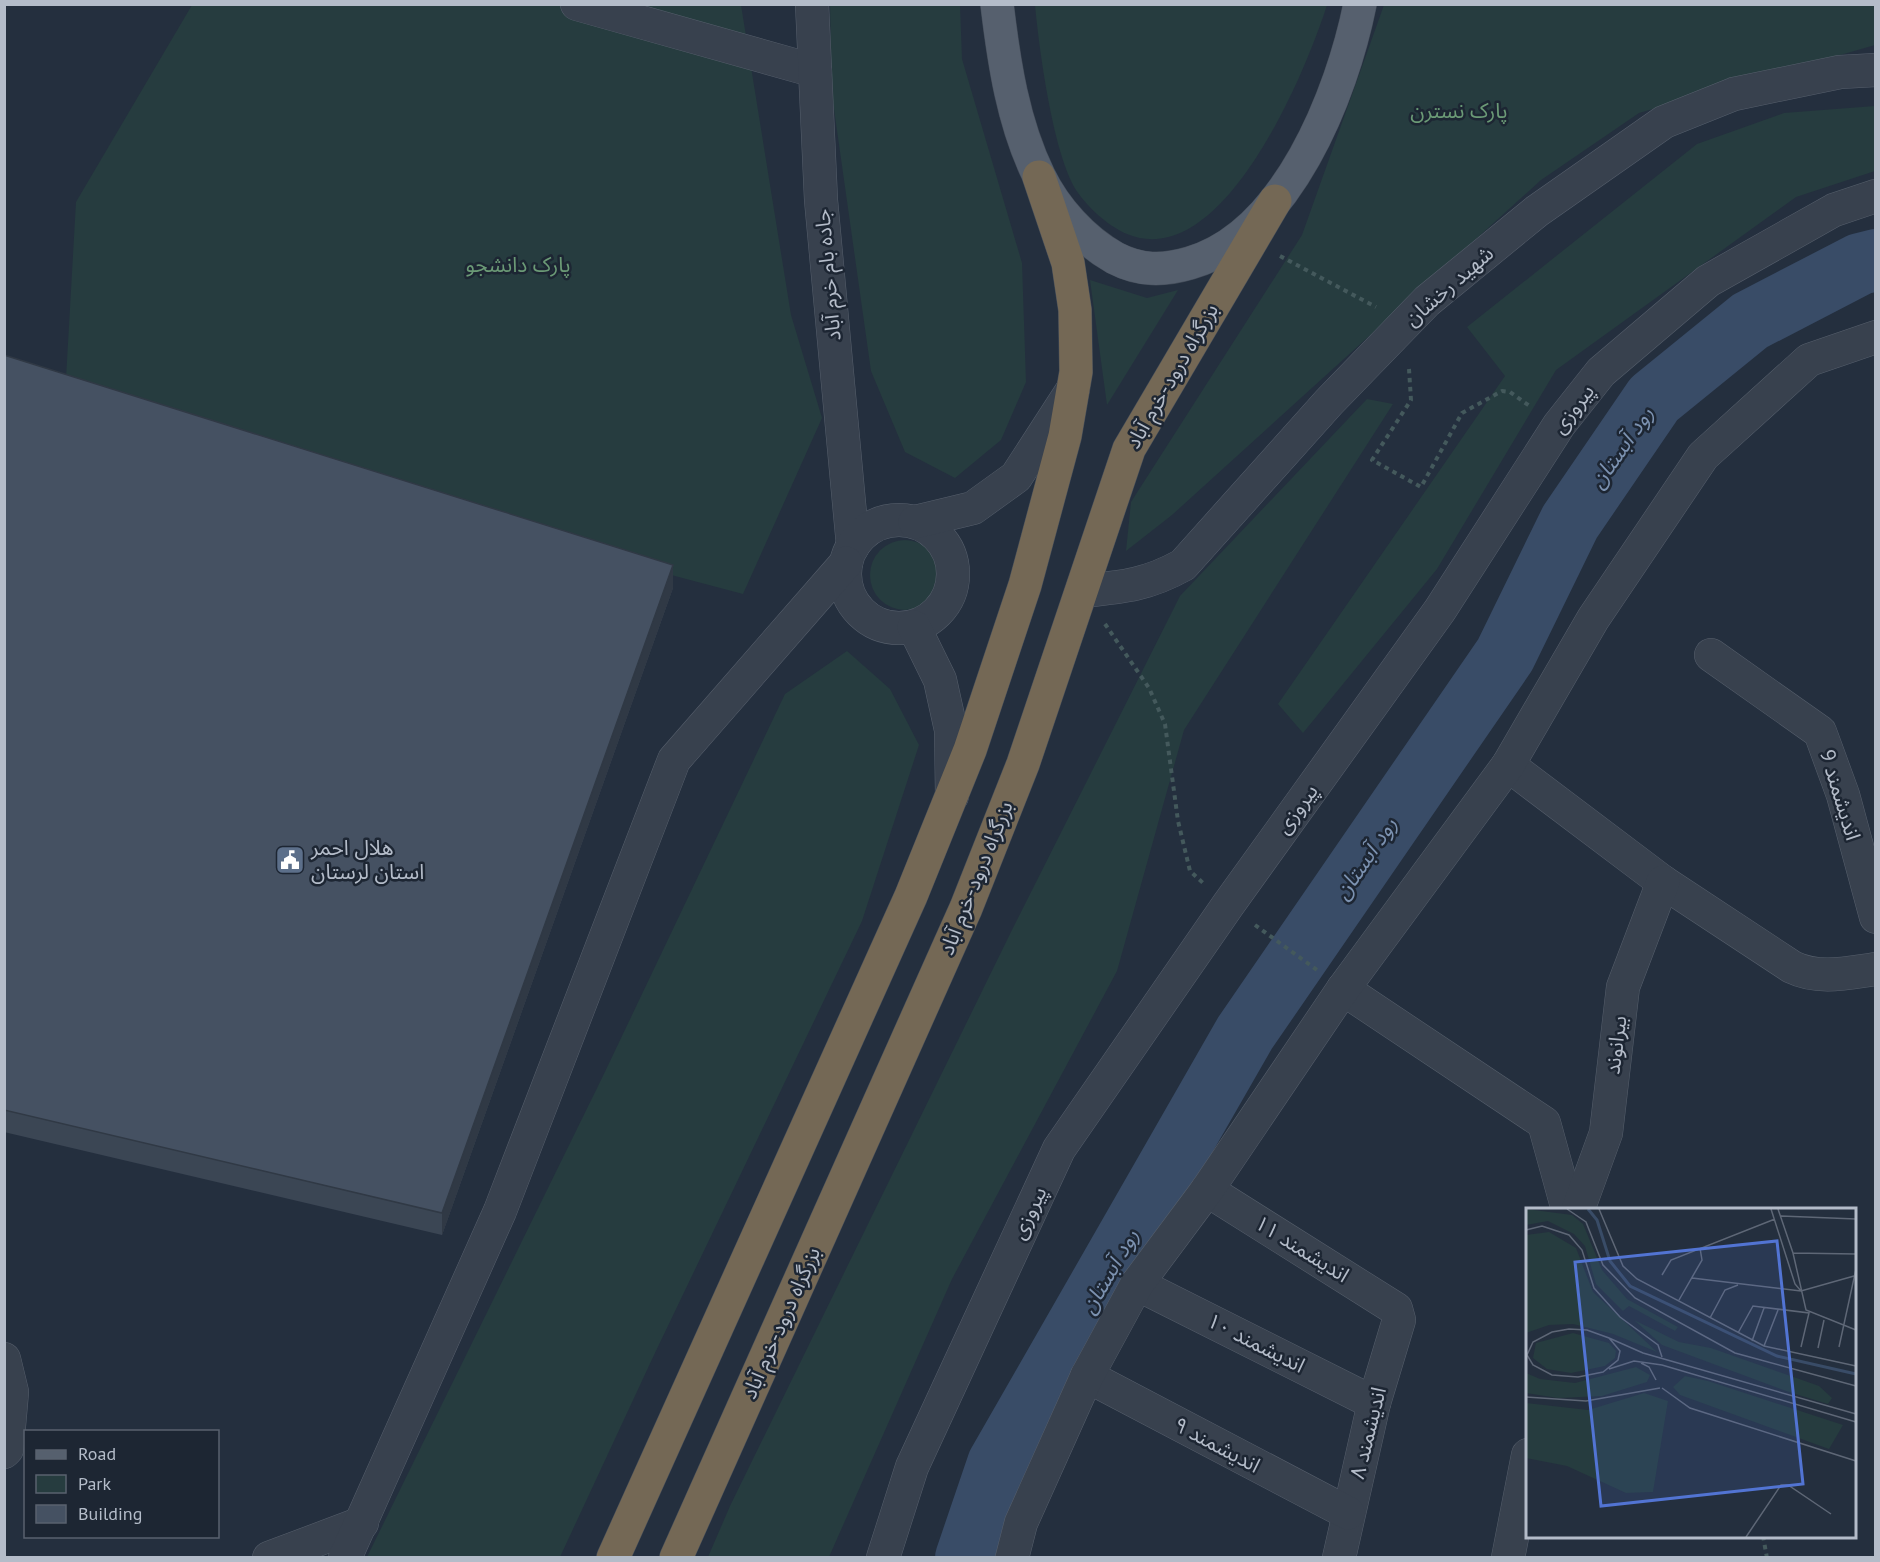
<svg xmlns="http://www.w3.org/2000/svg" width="1880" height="1562" viewBox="0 0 1880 1562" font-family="'PT Sans','Noto Sans Arabic',sans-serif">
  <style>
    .green { fill: #263c3f }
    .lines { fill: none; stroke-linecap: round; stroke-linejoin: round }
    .river { stroke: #394c67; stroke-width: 62 }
    .minor-casing { stroke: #565f6c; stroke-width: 34 }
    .major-casing { stroke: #414a57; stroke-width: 34 }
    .highway-casing { stroke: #434c59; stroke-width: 34 }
    .path { stroke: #44595c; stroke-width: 4; stroke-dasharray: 4.5 4.5; stroke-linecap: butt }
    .minor { stroke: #38414e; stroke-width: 33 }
    .major { stroke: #56606e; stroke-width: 33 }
    .highway { stroke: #746855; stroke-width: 33 }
    .wall { fill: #3b4654 }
    .shaded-wall { fill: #303945 }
    .building { fill: #455162; stroke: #303945; stroke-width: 1.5 }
    .labels { text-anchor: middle; stroke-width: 5; stroke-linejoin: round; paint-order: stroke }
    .park-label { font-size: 21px; fill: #6b9a76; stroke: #1d2633 }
    .street-label { font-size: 21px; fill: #b4bcc9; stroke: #1d2633 }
    .poi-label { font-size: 21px; fill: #b4bcc9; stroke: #1d2633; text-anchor: start }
    .water-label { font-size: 22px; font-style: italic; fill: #7c92b1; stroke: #1d2633 }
    .inset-river { fill: none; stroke: #394c67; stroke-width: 3 }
    .inset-road { fill: none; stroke: #5e6776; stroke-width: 1.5 }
    .view { fill: #5274d3; fill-opacity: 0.15; stroke: #5274d3; stroke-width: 3 }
    .inset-edge { fill: none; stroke: #b4bcc9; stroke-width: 3 }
  </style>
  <rect width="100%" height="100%" fill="#242f3e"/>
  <g class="green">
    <path d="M192 5H741L791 315 822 418 743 594 64 414 76 202Z"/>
    <path d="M830 5H960L962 59 1022 263 1026 382 1001 440 955 478 905 452 871 371 832 95Z"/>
    <path d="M1035 5V4L1327 5C1306 71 1223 274 1127 234 1108 226 1088 208 1076 190 1053 154 1039 49 1035 5Z"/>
    <path d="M1384 5H1875V45L1639 113 1541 180 1172 515 1126 551 1131 502 1302 235Z"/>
    <path d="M1875 106V171L1796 197 1556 370 1437 569 1303 733 1278 704 1505 376 1467 327 1697 144 1784 113Z"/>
    <path d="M1090 280 1147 298 1178 290 1107 405Z"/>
    <path d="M1367 399 1393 404 1184 730 1117 971 952 1279 829 1557H708L730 1506 1010 934 1180 596Z"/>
    <circle cx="905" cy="575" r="35"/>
    <path d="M847 651 890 689 919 745 862 921 654 1355 560 1557H367L602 1078 785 694Z"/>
  </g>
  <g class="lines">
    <path class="river" d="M966 1558 998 1464 1245 1033 1505 655 1570 522 1654 399 1750 321 1860 264 1876 260"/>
    <g class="minor-casing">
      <g id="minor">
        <path d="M577 4 815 71"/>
        <path d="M812 4 821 200 853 546"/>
        <circle cx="899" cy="574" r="54"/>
        <path d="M915 522 973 508 1016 477 1073 389"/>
        <path d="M1083 591C1123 587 1147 585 1183 565L1329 402 1427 301 1537 211 1664 122 1734 94 1840 72 1876 70"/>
        <path d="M914 627 940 680 951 730 952 796"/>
        <path d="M1711 655 1820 732 1843 795 1876 917"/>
        <path d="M1508 765 1663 882 1792 967C1819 980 1847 973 1876 969"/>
        <path d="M1343 989 1544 1123 1568 1210"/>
        <path d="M1207 1190 1396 1309 1399 1320 1374 1403 1339 1558"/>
        <path d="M1578 1210 1606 1133 1623 987 1663 882"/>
        <path d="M1137 1284 1374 1403"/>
        <path d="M4 1359 12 1392 7 1449 4 1452"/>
        <path d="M1087 1376 1348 1513"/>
        <path d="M269 1558 362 1523"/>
        <path d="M345 1558 500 1211 674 760 846 563"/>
        <path d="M883 1558 912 1467 1059 1149 1228 905 1440 610 1559 425 1601 372 1708 281 1834 210 1876 196"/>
        <path d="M1012 1558 1021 1523 1087 1376 1137 1284 1207 1190 1343 989 1508 765 1593 619 1703 456 1809 360 1876 337"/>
        <path d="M1508 1558 1528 1455"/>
      </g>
    </g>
    <g class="major-casing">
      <path id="major" d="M997 4C1004 63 1013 123 1039 176 1055 209 1083 240 1115 258 1140 271 1163 271 1190 263 1287 235 1342 94 1360 4"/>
    </g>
    <g class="highway-casing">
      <g id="highway">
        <path d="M613 1558 911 896 970 750 1025 585 1065 436 1076 372 1075 310 1068 263 1039 177"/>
        <path d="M676 1558 966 908 1023 764 1129 449 1275 201"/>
      </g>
    </g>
    <g class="path">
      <path d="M1280 256 1376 307"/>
      <path d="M1409 369 1411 400 1372 460 1421 487 1462 413 1502 391 1510 392 1531 407"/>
      <path d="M1105 624 1149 688 1165 724 1178 821 1190 871 1203 883"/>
      <path d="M1255 925 1317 970"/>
      <path d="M1763 1536 1767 1558"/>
    </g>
    <use href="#minor" class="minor"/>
    <use href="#major" class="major"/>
    <use href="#highway" class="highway"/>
  </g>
  <path class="wall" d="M4 355 673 588 442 1235 4 1132Z"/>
  <path class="shaded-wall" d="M673 565V588L442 1235V1213Z"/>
  <path class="building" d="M4 355 673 565 442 1213 4 1110Z"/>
  <defs>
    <g id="civic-square" transform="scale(1.5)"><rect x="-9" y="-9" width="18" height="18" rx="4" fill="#5c6f8a" stroke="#1d2633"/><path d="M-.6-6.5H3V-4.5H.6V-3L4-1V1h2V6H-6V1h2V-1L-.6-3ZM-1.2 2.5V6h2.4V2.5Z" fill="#fff"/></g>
  </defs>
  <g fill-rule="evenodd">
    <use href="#civic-square" x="290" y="860"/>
  </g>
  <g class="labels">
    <g class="park-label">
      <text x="1459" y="118">پارک نسترن</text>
      <text x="518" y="272">پارک دانشجو</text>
    </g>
    <g class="street-label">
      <text transform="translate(828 275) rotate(-95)" y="7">جاده بام خرم آباد</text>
      <text transform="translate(1449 286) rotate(-41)" y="7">شهید رخشان</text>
      <text transform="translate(1172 376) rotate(-60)" y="7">بزرگراه درود-خرم آباد</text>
      <text transform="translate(1573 409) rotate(-53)" y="7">پیروزی</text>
      <text transform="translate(1840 795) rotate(73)" y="7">اندیشمند 9</text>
      <text transform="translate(1297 809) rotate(-54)" y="7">پیروزی</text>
      <text transform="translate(976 878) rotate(-68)" y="7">بزرگراه درود-خرم آباد</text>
      <text transform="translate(1616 1045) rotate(-83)" y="7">بیرانوند</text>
      <text transform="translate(1029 1213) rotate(-65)" y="7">پیروزی</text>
      <text transform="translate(1302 1249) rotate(32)" y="7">اندیشمند ۱۱</text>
      <text transform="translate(781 1323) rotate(-66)" y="7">بزرگراه درود-خرم آباد</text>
      <text transform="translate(1256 1343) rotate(27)" y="7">اندیشمند ۱۰</text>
      <text transform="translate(1368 1433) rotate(-76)" y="7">اندیشمند ۸</text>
      <text transform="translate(1217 1445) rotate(28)" y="7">اندیشمند ۹</text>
    </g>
    <g class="poi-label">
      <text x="311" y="855">هلال احمر<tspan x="311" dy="24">استان لرستان</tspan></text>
    </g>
    <g class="water-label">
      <text transform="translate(1621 447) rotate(-55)" y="8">رود آبستان</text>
      <text transform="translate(1365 858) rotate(-56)" y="8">رود آبستان</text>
      <text transform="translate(1109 1271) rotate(-60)" y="8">رود آبستان</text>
    </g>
  </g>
  <g transform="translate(1526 1208)">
    <rect width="330" height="330" fill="#242f3e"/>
    <path d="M0 1 46 7 57 16 76 62 101 91 152 119 149 123 103 98 97 103 70 76 59 38 48 26 22 13 0 17ZM23 24 50 40 67 84 131 144 87 126 47 116 23 117 0 125V27ZM108 112 153 134 185 140 293 178 306 190 302 196 260 183 136 137ZM47 125 83 135 90 143 89 150 79 158 45 165 21 161 7 150 10 135ZM110 159 124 167 121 174 76 188 32 190 0 185V165L14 171 49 175ZM159 168 182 173 317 217 303 241 154 187 147 179ZM118 185 142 193 127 284 100 285 41 258 0 250V195L62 202Z" fill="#263c3f"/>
    <path class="inset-river" d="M62 1 71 12 84 53 104 78 251 148 330 166"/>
    <path class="inset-road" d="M41 1 60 14 77 57 109 90 209 145 330 178M73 1 97 58 111 71 238 138 330 158M245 1 269 76 275 83M252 1 267 45 280 102 330 122M255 8 330 11M0 22 16 18 43 27 56 42 68 80 94 109 132 137 136 149M267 45 330 46M136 67 145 52 249 11M166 70 275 83 328 68M153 92 176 52 174 40M184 110 199 82 212 77M43 121 61 122 83 130 94 143 92 152 77 164 52 169 26 167 7 157 1 147 7 134 26 124ZM212 125 227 98 283 105 275 139M83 130 117 145 330 206M226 133 238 100M238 138 252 102M313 139 330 61M292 140 298 112M115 155 123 159 130 172M83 161 108 153 136 157 330 214M136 180 164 200 330 253M0 189 60 193 134 180M220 329 255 277H262L305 306"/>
    <path class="view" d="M251 33 277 276 75 298 49 54Z"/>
    <rect width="330" height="330" class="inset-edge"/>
  </g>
  <rect width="1880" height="1562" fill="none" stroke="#b4bcc9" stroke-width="12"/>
  <rect x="24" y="1430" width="195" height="108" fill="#1d2633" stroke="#59626f" stroke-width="1.5"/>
  <rect x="36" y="1450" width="30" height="9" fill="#56606e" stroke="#59626f" stroke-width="1.5"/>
  <text x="78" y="1460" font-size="18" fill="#b4bcc9">Road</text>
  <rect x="36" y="1475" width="30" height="18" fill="#263c3f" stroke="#59626f" stroke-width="1.5"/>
  <text x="78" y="1490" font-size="18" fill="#b4bcc9">Park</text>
  <rect x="36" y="1505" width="30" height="18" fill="#455162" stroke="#59626f" stroke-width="1.5"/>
  <text x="78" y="1520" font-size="18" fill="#b4bcc9">Building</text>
</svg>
